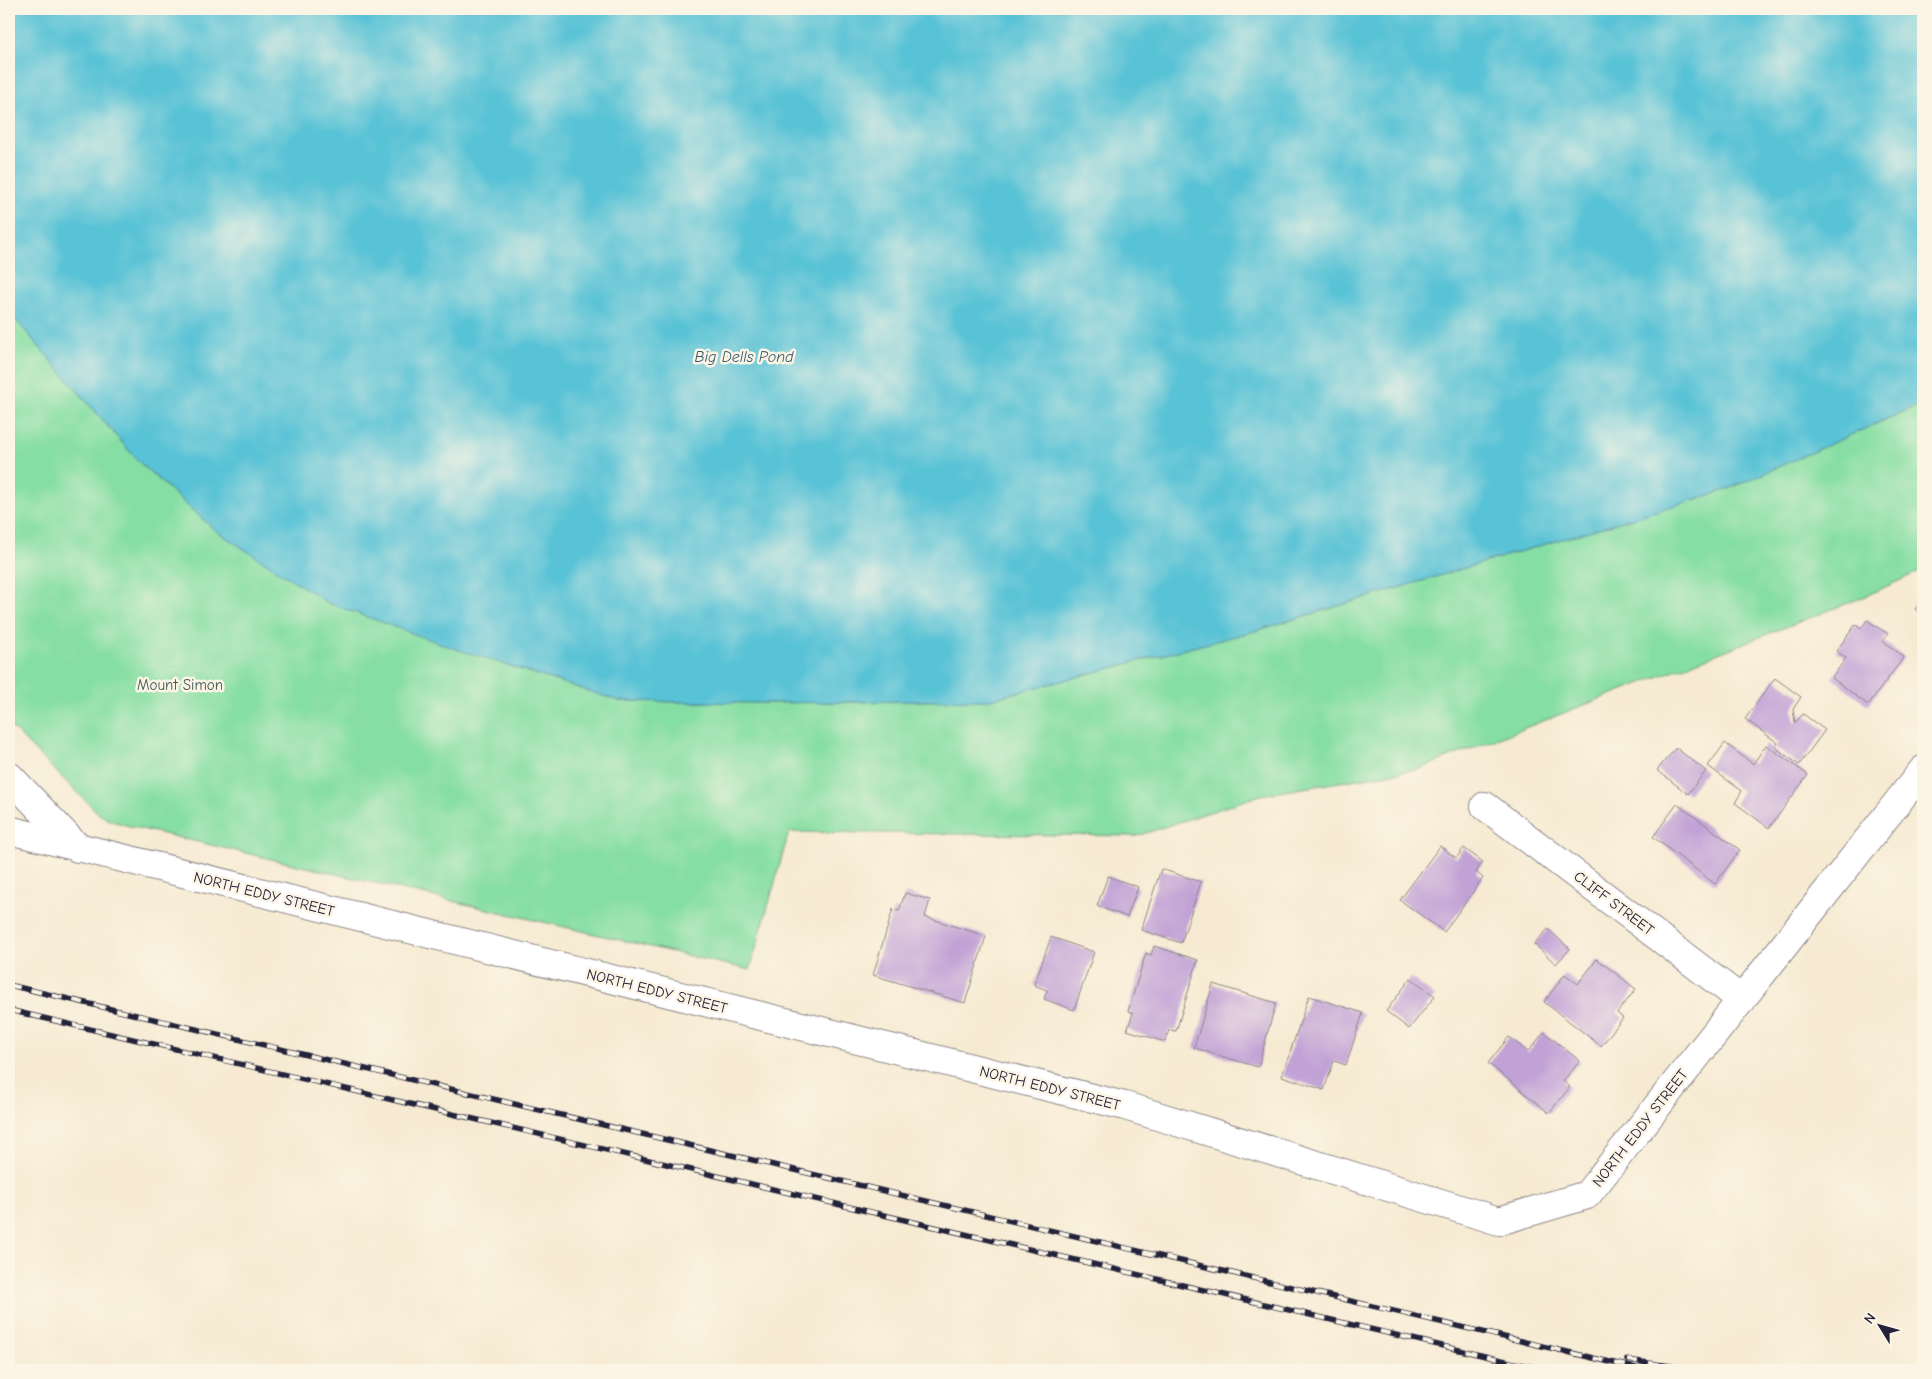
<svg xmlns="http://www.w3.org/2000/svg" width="1932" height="1379" viewBox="0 0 1932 1379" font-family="'Comic Neue',sans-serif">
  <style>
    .green { fill: #85dea3; stroke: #54806f }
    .water { fill: #59c2d6; stroke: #3e7288 }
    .building { fill: #c1a1d6 }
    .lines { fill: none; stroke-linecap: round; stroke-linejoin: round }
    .minor-casing { stroke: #8c8686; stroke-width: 30 }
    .minor { stroke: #fff; stroke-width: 28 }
    .rail-casing { stroke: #22223b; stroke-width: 5.5 }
    .rail { stroke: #fcf5e5; stroke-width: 4; stroke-dasharray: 11; stroke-linecap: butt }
    .labels { text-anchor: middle; stroke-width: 5; stroke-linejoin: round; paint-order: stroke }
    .park-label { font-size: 15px; fill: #405a5a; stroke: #fcf5e5 }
    .street-label { font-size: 15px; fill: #22223b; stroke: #fcf5e5 }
    .water-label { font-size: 16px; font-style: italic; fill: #355a71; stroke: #fcf5e5 }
  </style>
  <rect width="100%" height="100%" fill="#fcf5e5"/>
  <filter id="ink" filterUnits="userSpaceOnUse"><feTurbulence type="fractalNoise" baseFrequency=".02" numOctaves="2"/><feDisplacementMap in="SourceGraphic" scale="10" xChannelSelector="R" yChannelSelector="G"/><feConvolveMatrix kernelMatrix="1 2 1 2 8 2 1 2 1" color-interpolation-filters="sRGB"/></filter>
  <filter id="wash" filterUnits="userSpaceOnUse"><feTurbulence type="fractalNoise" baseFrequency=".0096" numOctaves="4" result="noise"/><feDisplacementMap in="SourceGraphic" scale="20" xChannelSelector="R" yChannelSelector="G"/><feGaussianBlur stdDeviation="1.12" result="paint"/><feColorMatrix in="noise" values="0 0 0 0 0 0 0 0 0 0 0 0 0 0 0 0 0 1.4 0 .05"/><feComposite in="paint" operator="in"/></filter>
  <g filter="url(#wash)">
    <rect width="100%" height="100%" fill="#f6ead2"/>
    <path class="green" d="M9 312 139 462 216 531 619 701 767 703 987 700 1251 632 1726 490 1923 403V570L1861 598 1419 769 1261 795 1137 836 789 832 750 970 133 827 111 821 99 814 9 725Z"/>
    <path class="water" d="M9 9H1923V403L1726 490 1251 632 987 700 767 703 619 701 456 649 328 603 216 531 139 462 9 312Z"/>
    <g id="blocks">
      <g class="building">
        <path d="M1923 599V616L1915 609Z"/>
        <path d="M1867 620 1888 634 1883 641 1904 657 1868 705 1832 678 1846 658 1836 651 1856 624 1861 628Z"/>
        <path d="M1775 678 1801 697 1793 709 1795 723 1803 714 1825 730 1799 765 1775 747 1778 743 1745 719Z"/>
        <path d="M1725 743 1753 764 1766 745 1808 775 1769 828 1735 803 1742 791 1708 766Z"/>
        <path d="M1676 748 1706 771 1688 794 1657 770Z"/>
        <path d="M1677 804 1740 850 1715 884 1653 837Z"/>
        <path d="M1440 846 1456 858 1464 848 1483 862 1476 872 1483 878 1444 932 1400 900Z"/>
        <path d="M1161 869 1201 882 1181 943 1141 930Z"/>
        <path d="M1108 876 1138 887 1127 917 1097 906Z"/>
        <path d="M905 893 930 900 925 917 986 936 965 1003 873 975 893 909 899 911Z"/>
        <path d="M1548 929 1570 949 1556 964 1534 944Z"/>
        <path d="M1051 937 1094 952 1074 1010 1044 999 1047 990 1034 985Z"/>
        <path d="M1154 946 1198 960 1176 1031 1169 1030 1165 1042 1127 1030 1133 1013 1128 1011 1146 953 1151 955Z"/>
        <path d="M1597 959 1636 989 1617 1013 1623 1018 1601 1046 1544 1002 1565 974 1578 984Z"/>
        <path d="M1411 978 1435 996 1409 1029 1386 1011Z"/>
        <path d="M1213 984 1276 1003 1258 1067 1194 1048Z"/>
        <path d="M1309 996 1363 1013 1346 1065 1334 1061 1324 1090 1282 1076Z"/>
        <path d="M1544 1032 1580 1061 1563 1081 1570 1087 1549 1113 1488 1063 1509 1037 1528 1052Z"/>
      </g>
    </g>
  </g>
  <g filter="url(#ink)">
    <use href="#blocks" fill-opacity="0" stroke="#8c8686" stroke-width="1"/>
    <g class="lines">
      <g class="minor-casing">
        <g id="minor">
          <path d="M9 776 78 848"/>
          <path d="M1485 806 1742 1000"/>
          <path d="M9 830 1125 1106 1499 1221 1587 1195 1923 770"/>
        </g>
      </g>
      <use href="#minor" class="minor"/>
      <g class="rail-casing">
        <g id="rail">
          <path d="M9 985 1644 1370"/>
          <path d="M9 1010 1545 1370"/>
          <path d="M1627 1360 1699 1370"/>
        </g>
      </g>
      <use href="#rail" class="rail"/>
    </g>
  </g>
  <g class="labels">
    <g class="park-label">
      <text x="180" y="690">Mount Simon</text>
    </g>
    <g class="street-label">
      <text transform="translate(264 894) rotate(14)" y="5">NORTH EDDY STREET</text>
      <text transform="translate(1614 903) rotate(37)" y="5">CLIFF STREET</text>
      <text transform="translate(657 991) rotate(14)" y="5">NORTH EDDY STREET</text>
      <text transform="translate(1050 1088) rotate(14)" y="5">NORTH EDDY STREET</text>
      <text transform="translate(1640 1128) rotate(-52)" y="5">NORTH EDDY STREET</text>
    </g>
    <g class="water-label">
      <text x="744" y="362">Big Dells Pond</text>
    </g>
  </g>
  <rect width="1932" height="1379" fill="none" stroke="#fcf5e5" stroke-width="30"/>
  <g transform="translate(1880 1326) rotate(307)" stroke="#fcf5e5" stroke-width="4" paint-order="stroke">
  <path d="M0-4L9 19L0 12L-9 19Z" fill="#22223b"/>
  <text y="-8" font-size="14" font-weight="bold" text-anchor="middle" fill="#22223b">N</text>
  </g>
</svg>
